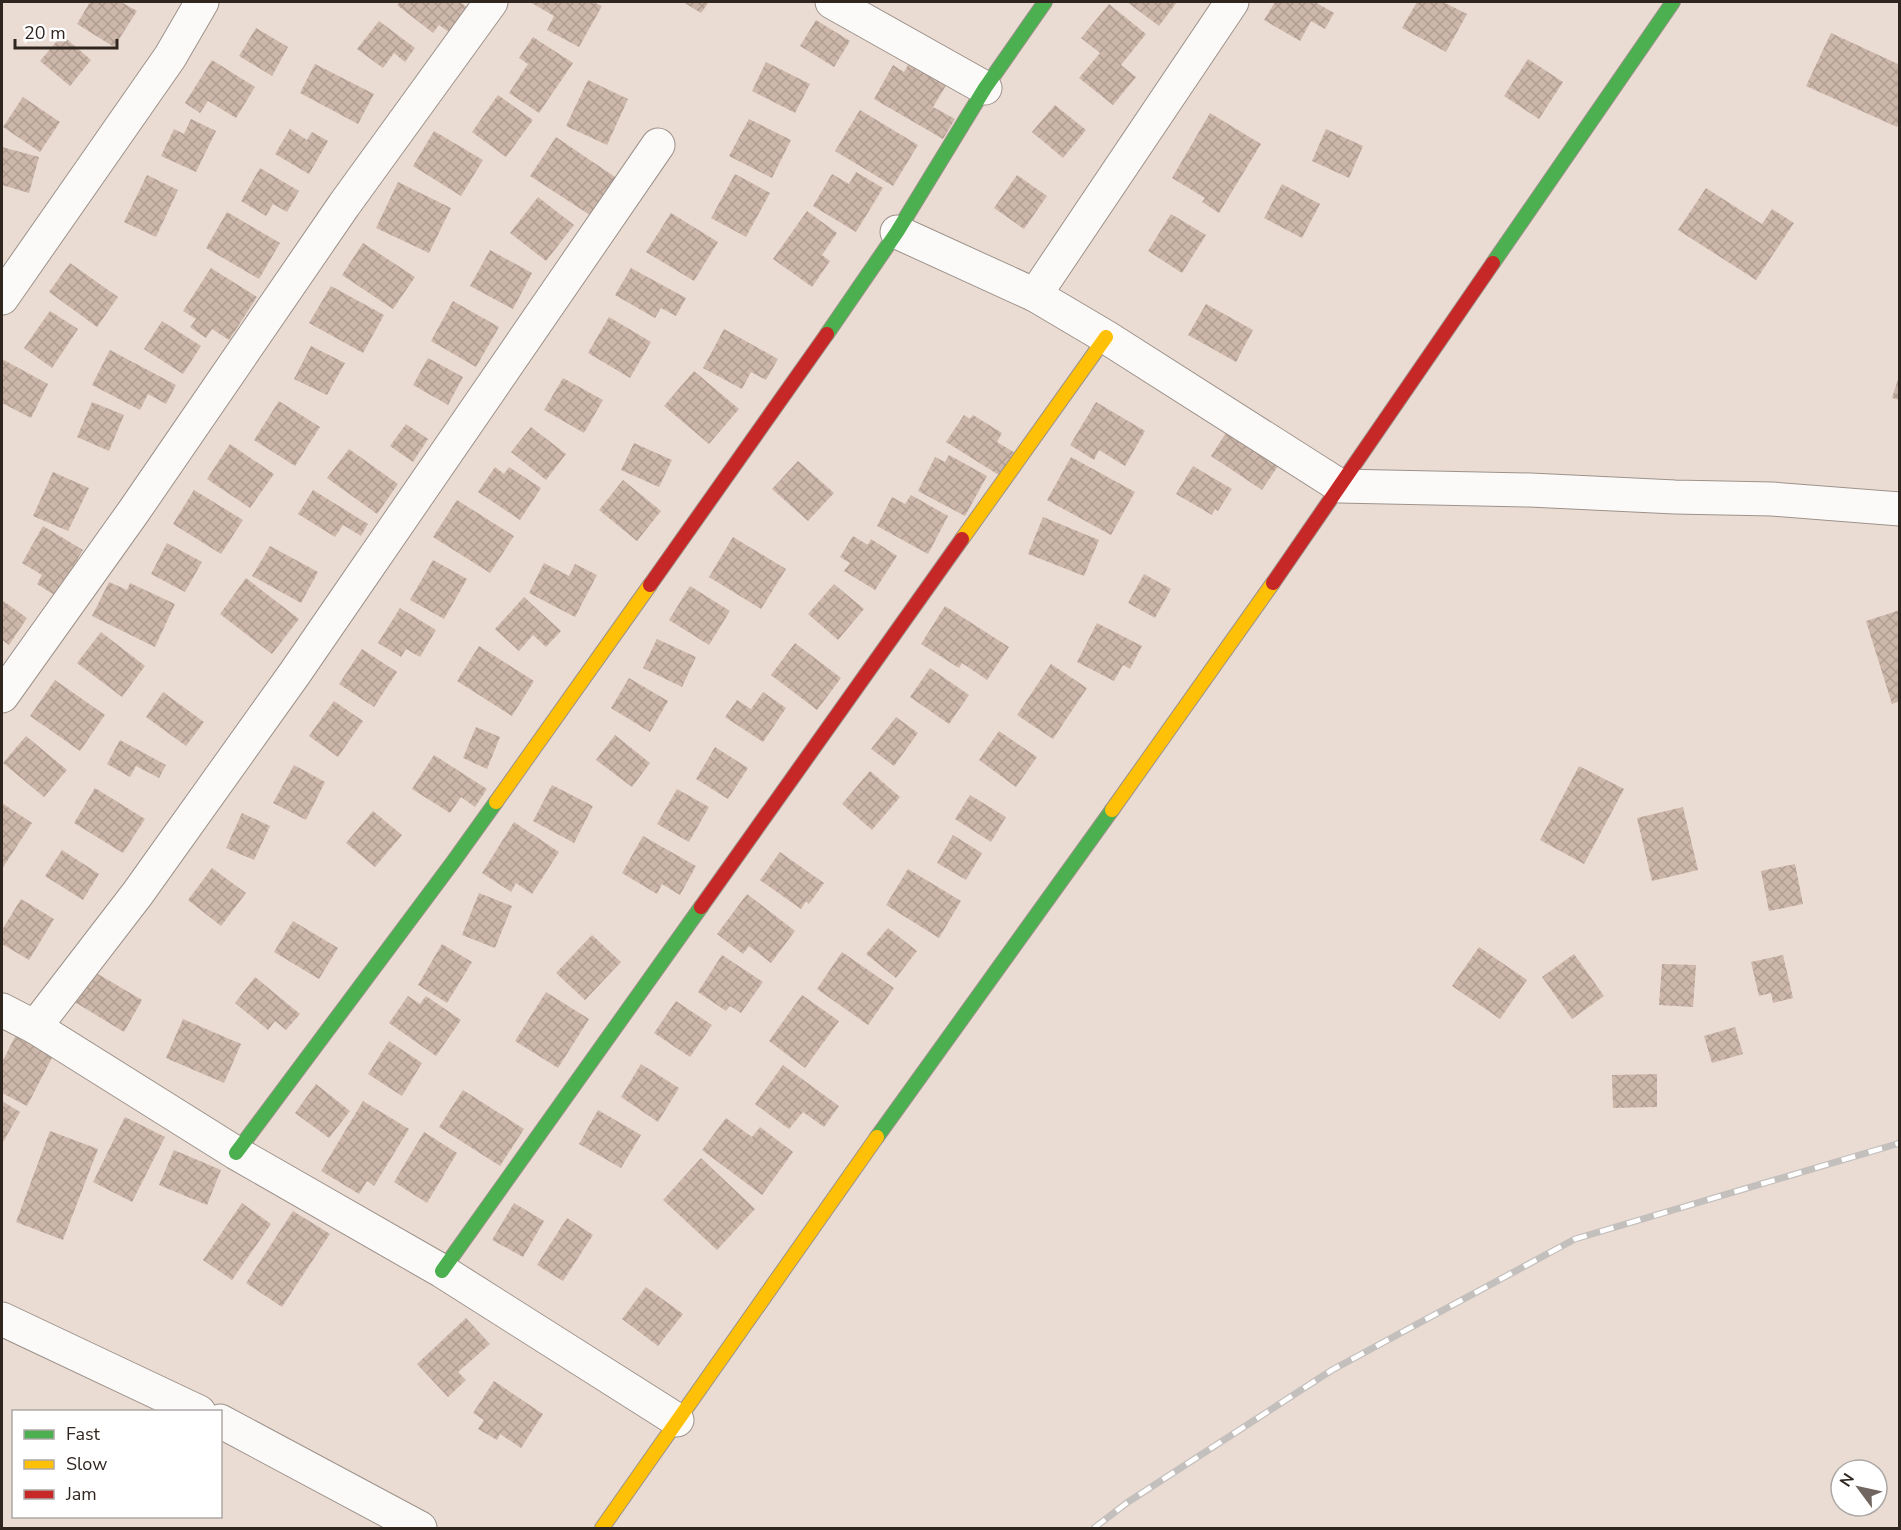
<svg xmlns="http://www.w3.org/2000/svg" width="1901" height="1530" viewBox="0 0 1901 1530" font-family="'Nunito Sans',sans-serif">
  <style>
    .building { fill: url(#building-cross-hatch) }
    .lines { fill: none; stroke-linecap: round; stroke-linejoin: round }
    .street-casing { stroke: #9c928b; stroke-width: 35 }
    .fast-casing { stroke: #9c928b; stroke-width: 16 }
    .slow-casing { stroke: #9c928b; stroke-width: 16 }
    .jam-casing { stroke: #9c928b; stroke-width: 16 }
    .street { stroke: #fcfaf8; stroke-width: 33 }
    .fast { stroke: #4caf50; stroke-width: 14 }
    .slow { stroke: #ffc107; stroke-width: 14 }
    .jam { stroke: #c62828; stroke-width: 14 }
    .rail-casing { stroke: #c3bfbd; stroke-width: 7 }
    .rail { stroke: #fff; stroke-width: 4.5; stroke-dasharray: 14; stroke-linecap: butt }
  </style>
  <defs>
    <pattern id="building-cross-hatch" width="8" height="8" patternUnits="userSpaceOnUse" patternTransform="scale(1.5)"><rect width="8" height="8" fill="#cdb7aa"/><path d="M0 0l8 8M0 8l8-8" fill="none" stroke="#b09d92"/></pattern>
  </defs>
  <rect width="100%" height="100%" fill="#ebdcd3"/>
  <g class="building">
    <path d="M90 2H121L137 11 114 47 77 24Z"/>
    <path d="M400 2H460L468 8 449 32 439 25 433 33 397 5Z"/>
    <path d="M530 2H593L602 6 579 47 547 30 554 16Z"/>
    <path d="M683 2H709L701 13Z"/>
    <path d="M1127 2H1177L1159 26Z"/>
    <path d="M1275 2H1315L1334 13 1325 29 1311 21 1300 41 1264 20Z"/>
    <path d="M1417 2H1443L1467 14 1446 52 1402 28Z"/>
    <path d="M1109 4 1146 34 1121 65 1136 77 1113 105 1079 78 1100 53 1081 38Z"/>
    <path d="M816 20 850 41 834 67 800 46Z"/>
    <path d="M379 21 415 48 405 62 394 53 383 68 357 49Z"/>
    <path d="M256 28 288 47 272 76 239 56Z"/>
    <path d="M1831 33 1900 65V121L1897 127 1806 86Z"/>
    <path d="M62 35 91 60 70 86 40 61Z"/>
    <path d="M533 37 573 63 539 113 509 93 528 64 519 58Z"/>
    <path d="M921 42 959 64 933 107 955 119 943 139 874 99 893 65 904 72Z"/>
    <path d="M1528 59 1563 82 1539 119 1504 96Z"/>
    <path d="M212 60 255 87 236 118 208 101 200 113 185 103Z"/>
    <path d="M766 62 810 84 795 113 752 91Z"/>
    <path d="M315 64 374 94 358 124 300 93Z"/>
    <path d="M588 80 628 99 607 145 566 126Z"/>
    <path d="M498 95 533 120 506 157 472 132Z"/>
    <path d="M23 97 60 122 40 152 3 127Z"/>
    <path d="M1055 105 1086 130 1063 158 1032 132Z"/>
    <path d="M860 110 918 145 893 186 835 151Z"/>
    <path d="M1210 113 1261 144 1219 213 1202 202 1205 198 1172 178Z"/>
    <path d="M191 119 216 131 196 172 161 156 174 129 184 134Z"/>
    <path d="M749 119 791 140 772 178 729 156Z"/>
    <path d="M290 129 307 140 312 132 328 141 309 174 275 154Z"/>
    <path d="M1326 129 1363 146 1349 178 1312 161Z"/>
    <path d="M434 131 483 160 461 196 413 166Z"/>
    <path d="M556 137 618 179 593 217 530 176Z"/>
    <path d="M2 147 39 157 29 193 2 185Z"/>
    <path d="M260 168 299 191 287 212 273 204 266 216 241 201Z"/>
    <path d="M856 172 883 188 856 232 813 206 832 174 849 184Z"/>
    <path d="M735 174 770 193 746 237 711 218Z"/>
    <path d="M147 175 178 190 156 237 124 222Z"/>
    <path d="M1017 175 1047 196 1024 229 994 208Z"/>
    <path d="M398 182 451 208 429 253 376 228Z"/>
    <path d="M1282 184 1320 204 1302 238 1264 218Z"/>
    <path d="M1706 188 1762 224 1772 209 1794 223 1756 280 1678 230Z"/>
    <path d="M538 197 574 225 546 261 510 233Z"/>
    <path d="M807 211 837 233 822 255 830 261 812 287 773 259Z"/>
    <path d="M227 212 280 243 259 279 206 248Z"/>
    <path d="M671 213 718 242 694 281 646 252Z"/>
    <path d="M1171 214 1206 235 1182 273 1148 251Z"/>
    <path d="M363 243 415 277 393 309 342 275Z"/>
    <path d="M490 250 532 273 513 309 470 286Z"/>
    <path d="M70 263 118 297 97 327 49 292Z"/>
    <path d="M211 268 257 297 229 340 212 329 206 338 190 327 196 319 183 311Z"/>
    <path d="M631 268 686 298 676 316 661 308 655 318 615 295Z"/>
    <path d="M331 286 384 315 363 353 309 323Z"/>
    <path d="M453 301 499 327 476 367 431 341Z"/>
    <path d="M1206 304 1253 330 1236 362 1188 335Z"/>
    <path d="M50 311 78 329 52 368 24 348Z"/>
    <path d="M609 317 651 342 630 378 588 353Z"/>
    <path d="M162 321 201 346 183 374 144 349Z"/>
    <path d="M724 329 778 359 766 380 751 372 742 389 703 368Z"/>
    <path d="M311 346 345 363 327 395 294 379Z"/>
    <path d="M110 350 176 385 166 404 148 394 140 410 92 385Z"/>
    <path d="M428 358 463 377 448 405 413 385Z"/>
    <path d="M2 359 48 384 31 418 2 403Z"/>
    <path d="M694 371 739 409 709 444 664 406Z"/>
    <path d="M1899 376H1900V400L1892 398Z"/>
    <path d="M563 378 603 400 584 433 544 410Z"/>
    <path d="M279 401 320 427 295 466 254 440Z"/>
    <path d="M92 402 124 415 109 451 77 437Z"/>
    <path d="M1096 402 1145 431 1125 466 1099 450 1094 460 1070 445Z"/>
    <path d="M964 415 970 419 973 415 1002 433 997 442 1017 454 1002 477 946 442Z"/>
    <path d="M1233 422 1284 457 1262 490 1211 456Z"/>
    <path d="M406 424 428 439 413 462 390 446Z"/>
    <path d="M531 427 566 454 546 480 511 452Z"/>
    <path d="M634 443 672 460 659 487 621 470Z"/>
    <path d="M230 444 274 474 250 508 207 479Z"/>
    <path d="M349 449 398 484 377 514 327 478Z"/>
    <path d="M949 455 987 476 965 516 918 491 935 457 945 462Z"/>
    <path d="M1071 457 1135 492 1111 535 1047 500Z"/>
    <path d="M798 461 834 493 808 521 772 489Z"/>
    <path d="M1193 466 1232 489 1218 511 1215 509 1212 515 1176 494Z"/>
    <path d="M495 467 504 474 509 467 541 488 520 520 478 492Z"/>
    <path d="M53 472 89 488 68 531 33 516Z"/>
    <path d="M623 480 661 511 637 541 599 510Z"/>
    <path d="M194 490 243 520 221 554 173 524Z"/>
    <path d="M313 490 368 524 361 536 343 525 335 537 298 514Z"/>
    <path d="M911 495 948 516 928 554 877 526 892 497 905 504Z"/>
    <path d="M457 500 514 536 490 573 433 537Z"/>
    <path d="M1043 517 1099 540 1084 576 1028 554Z"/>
    <path d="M43 526 83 550 56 596 37 584 42 575 22 563Z"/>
    <path d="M853 536 868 545 871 539 897 556 875 590 844 571 850 563 840 557Z"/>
    <path d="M733 537 786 569 761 609 709 577Z"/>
    <path d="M167 543 202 562 185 592 151 574Z"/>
    <path d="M270 546 318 572 301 603 252 576Z"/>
    <path d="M433 560 467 579 444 619 410 600Z"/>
    <path d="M544 563 569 576 575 564 597 575 575 617 529 593Z"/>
    <path d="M1144 574 1171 589 1155 618 1128 603Z"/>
    <path d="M246 578 299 619 272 654 220 614Z"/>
    <path d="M109 582 127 590 130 583 175 604 155 647 92 616Z"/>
    <path d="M834 584 864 609 838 640 808 614Z"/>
    <path d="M690 586 730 611 709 645 669 620Z"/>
    <path d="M524 597 561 631 546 647 533 635 519 651 495 629Z"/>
    <path d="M2 600 27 618 9 645 2 640Z"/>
    <path d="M945 606 1009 647 987 680 962 663 959 668 921 644Z"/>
    <path d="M400 608 436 630 420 657 406 649 401 657 378 643Z"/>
    <path d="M1900 610V701L1892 704 1866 621Z"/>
    <path d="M1097 623 1142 646 1130 669 1123 665 1114 681 1077 662Z"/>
    <path d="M101 632 145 666 122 697 77 663Z"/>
    <path d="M657 639 696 657 682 687 643 668Z"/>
    <path d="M795 643 841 678 817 710 771 675Z"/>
    <path d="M479 646 534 681 512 716 457 681Z"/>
    <path d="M362 649 397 672 374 707 339 684Z"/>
    <path d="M1051 664 1087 688 1053 739 1017 715Z"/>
    <path d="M930 668 969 695 949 724 910 697Z"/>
    <path d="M629 678 668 701 650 732 611 708Z"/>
    <path d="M55 680 105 715 80 751 30 716Z"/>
    <path d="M163 692 204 722 186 746 146 717Z"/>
    <path d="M763 692 786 708 763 742 725 717 737 700 751 709Z"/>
    <path d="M334 701 363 721 338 757 309 736Z"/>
    <path d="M896 717 918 733 894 766 871 749Z"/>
    <path d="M476 727 500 737 487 769 463 758Z"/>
    <path d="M999 731 1037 757 1016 787 979 760Z"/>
    <path d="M615 735 650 763 632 787 596 760Z"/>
    <path d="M26 736 67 770 44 797 3 763Z"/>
    <path d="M120 740 166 765 159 778 136 766 130 777 107 764Z"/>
    <path d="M715 747 748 768 728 799 696 779Z"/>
    <path d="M434 755 487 789 475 807 461 797 450 813 412 789Z"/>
    <path d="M294 765 325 782 306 820 273 803Z"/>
    <path d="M1579 766 1624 789 1584 864 1540 840Z"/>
    <path d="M870 771 900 797 872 830 842 804Z"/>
    <path d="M552 785 593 806 574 843 533 821Z"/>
    <path d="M95 788 145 819 123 853 74 823Z"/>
    <path d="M677 789 709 807 689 842 657 824Z"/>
    <path d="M970 795 1006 817 991 842 955 819Z"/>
    <path d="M2 803 32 823 2 869Z"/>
    <path d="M1683 807 1698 870 1652 881 1637 818Z"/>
    <path d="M373 811 402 835 375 867 346 843Z"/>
    <path d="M242 813 270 826 254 860 226 848Z"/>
    <path d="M514 822 559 852 532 894 516 883 511 892 482 873Z"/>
    <path d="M953 835 982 853 966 880 937 863Z"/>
    <path d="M643 836 696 866 680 895 662 884 657 894 622 873Z"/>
    <path d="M62 850 99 874 83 900 45 876Z"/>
    <path d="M780 852 824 883 809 904 806 901 801 909 760 880Z"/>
    <path d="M1795 864 1803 904 1769 911 1761 871Z"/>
    <path d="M212 868 246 893 221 926 188 900Z"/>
    <path d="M908 869 961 901 939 938 886 905Z"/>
    <path d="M479 893 512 906 495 948 462 935Z"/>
    <path d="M747 894 795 931 771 963 749 946 743 954 717 934Z"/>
    <path d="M21 899 54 919 29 960 2 944V930Z"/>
    <path d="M293 921 338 948 319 979 274 952Z"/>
    <path d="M888 928 917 951 896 978 866 954Z"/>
    <path d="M592 935 621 962 585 1000 556 973Z"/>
    <path d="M442 944 472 962 447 1003 418 985Z"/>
    <path d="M1479 947 1527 980 1500 1019 1452 986Z"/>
    <path d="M842 952 894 988 868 1025 817 989Z"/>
    <path d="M1574 954 1604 996 1572 1019 1542 977Z"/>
    <path d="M722 955 763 982 741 1013 730 1006 726 1011 698 992Z"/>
    <path d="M1783 955 1793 998 1773 1003 1771 993 1759 996 1751 962Z"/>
    <path d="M1662 964 1696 965 1693 1007 1659 1005Z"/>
    <path d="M86 967 142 1000 124 1032 68 998Z"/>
    <path d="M255 977 300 1014 286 1030 275 1021 268 1030 235 1003Z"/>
    <path d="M546 992 589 1019 558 1068 515 1041Z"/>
    <path d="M802 995 839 1021 805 1068 769 1041Z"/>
    <path d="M408 996 420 1004 426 996 461 1020 436 1056 389 1023Z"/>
    <path d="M676 1001 712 1025 690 1057 654 1033Z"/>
    <path d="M183 1019 241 1044 224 1083 166 1058Z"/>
    <path d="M1735 1027 1743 1054 1712 1063 1704 1036Z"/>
    <path d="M18 1031 56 1050 27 1106 2 1093V1062Z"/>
    <path d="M389 1041 422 1063 402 1096 368 1074Z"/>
    <path d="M641 1064 679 1088 658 1122 621 1097Z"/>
    <path d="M783 1065 839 1106 824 1127 803 1112 789 1129 755 1104Z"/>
    <path d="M1657 1074V1107L1613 1108 1612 1075Z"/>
    <path d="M316 1084 350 1111 329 1138 295 1113Z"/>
    <path d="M463 1090 524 1129 500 1166 439 1127Z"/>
    <path d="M2 1101 20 1112 2 1144Z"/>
    <path d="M363 1101 409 1129 374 1186 367 1181 359 1194 321 1171Z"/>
    <path d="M598 1110 641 1135 621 1168 579 1144Z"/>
    <path d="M125 1117 165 1137 132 1202 93 1182Z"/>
    <path d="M726 1118 752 1137 760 1127 793 1152 762 1195 702 1150Z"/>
    <path d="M50 1131 98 1149 63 1240 16 1222Z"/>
    <path d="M424 1132 457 1153 427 1203 394 1182Z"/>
    <path d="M174 1150 221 1170 207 1205 159 1185Z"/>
    <path d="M701 1158 755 1209 717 1250 663 1200Z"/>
    <path d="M242 1203 271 1224 232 1280 203 1260Z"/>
    <path d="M514 1203 544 1221 523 1257 492 1240Z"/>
    <path d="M293 1211 330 1234 282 1307 246 1283Z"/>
    <path d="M567 1218 593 1235 563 1281 537 1265Z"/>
    <path d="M646 1287 683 1314 658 1346 622 1319Z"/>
    <path d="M466 1318 490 1344 458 1372 466 1380 448 1397 417 1364Z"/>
    <path d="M494 1381 543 1414 521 1448 500 1434 497 1440 478 1429 484 1420 473 1413Z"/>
  </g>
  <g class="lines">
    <g class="street-casing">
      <g id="street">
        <path d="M832 2 985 88"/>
        <path d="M1232 2 1035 295 1106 337 1340 486 1530 490 1675 497 1772 499 1900 509"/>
        <path d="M897 232 1035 295"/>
        <path d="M2 298 170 57 202 2"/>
        <path d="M2 696 134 511 344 205 491 2"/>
        <path d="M2 1010 35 1027 236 1153 442 1271 677 1420"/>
        <path d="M35 1027 138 893 295 673 658 145"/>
        <path d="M2 1319 199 1412"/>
        <path d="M220 1421 420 1528"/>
      </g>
    </g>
    <g class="fast-casing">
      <g id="fast">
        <path d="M1493 263 1673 2"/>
        <path d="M827 334 897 232 985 88 1045 2"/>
        <path d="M877 1137 1112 810"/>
        <path d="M236 1153 453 862 496 802"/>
        <path d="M442 1271 701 907"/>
      </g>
    </g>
    <g class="slow-casing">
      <g id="slow">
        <path d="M962 539 1106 337"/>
        <path d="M496 802 650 585"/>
        <path d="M1112 810 1273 583"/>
        <path d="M602 1528 877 1137"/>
      </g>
    </g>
    <g class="jam-casing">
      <g id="jam">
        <path d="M1273 583 1493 263"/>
        <path d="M650 585 827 334"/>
        <path d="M701 907 962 539"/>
      </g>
    </g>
    <use href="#street" class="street"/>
    <use href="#fast" class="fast"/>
    <use href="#slow" class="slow"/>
    <use href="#jam" class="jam"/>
    <g class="rail-casing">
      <path id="rail" d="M1094 1528 1128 1502 1332 1370 1575 1239 1900 1143"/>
    </g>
    <use href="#rail" class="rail"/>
  </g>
  <rect width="1901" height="1530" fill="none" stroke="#302620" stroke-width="6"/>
  <rect x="12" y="1410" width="210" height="108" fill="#ffffff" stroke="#aca8a6" stroke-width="1.5"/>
  <rect x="24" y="1430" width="30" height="9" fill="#4caf50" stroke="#aca8a6" stroke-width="1.5"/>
  <text x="66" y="1440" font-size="18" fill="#302620">Fast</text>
  <rect x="24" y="1460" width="30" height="9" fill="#ffc107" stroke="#aca8a6" stroke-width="1.5"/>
  <text x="66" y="1470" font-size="18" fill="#302620">Slow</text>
  <rect x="24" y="1490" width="30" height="9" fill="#c62828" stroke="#aca8a6" stroke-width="1.5"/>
  <text x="66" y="1500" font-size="18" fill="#302620">Jam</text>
  <g transform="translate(1859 1488) rotate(303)"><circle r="28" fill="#ffffff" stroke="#aca8a6" stroke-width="1.5"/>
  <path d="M0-4.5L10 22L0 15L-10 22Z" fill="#71665f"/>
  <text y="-9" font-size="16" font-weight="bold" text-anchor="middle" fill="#302620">N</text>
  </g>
  <path d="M15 39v9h102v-9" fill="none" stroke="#302620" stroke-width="3"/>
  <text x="24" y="39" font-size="18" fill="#302620" stroke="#ffffff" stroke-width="4.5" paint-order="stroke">20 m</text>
</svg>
